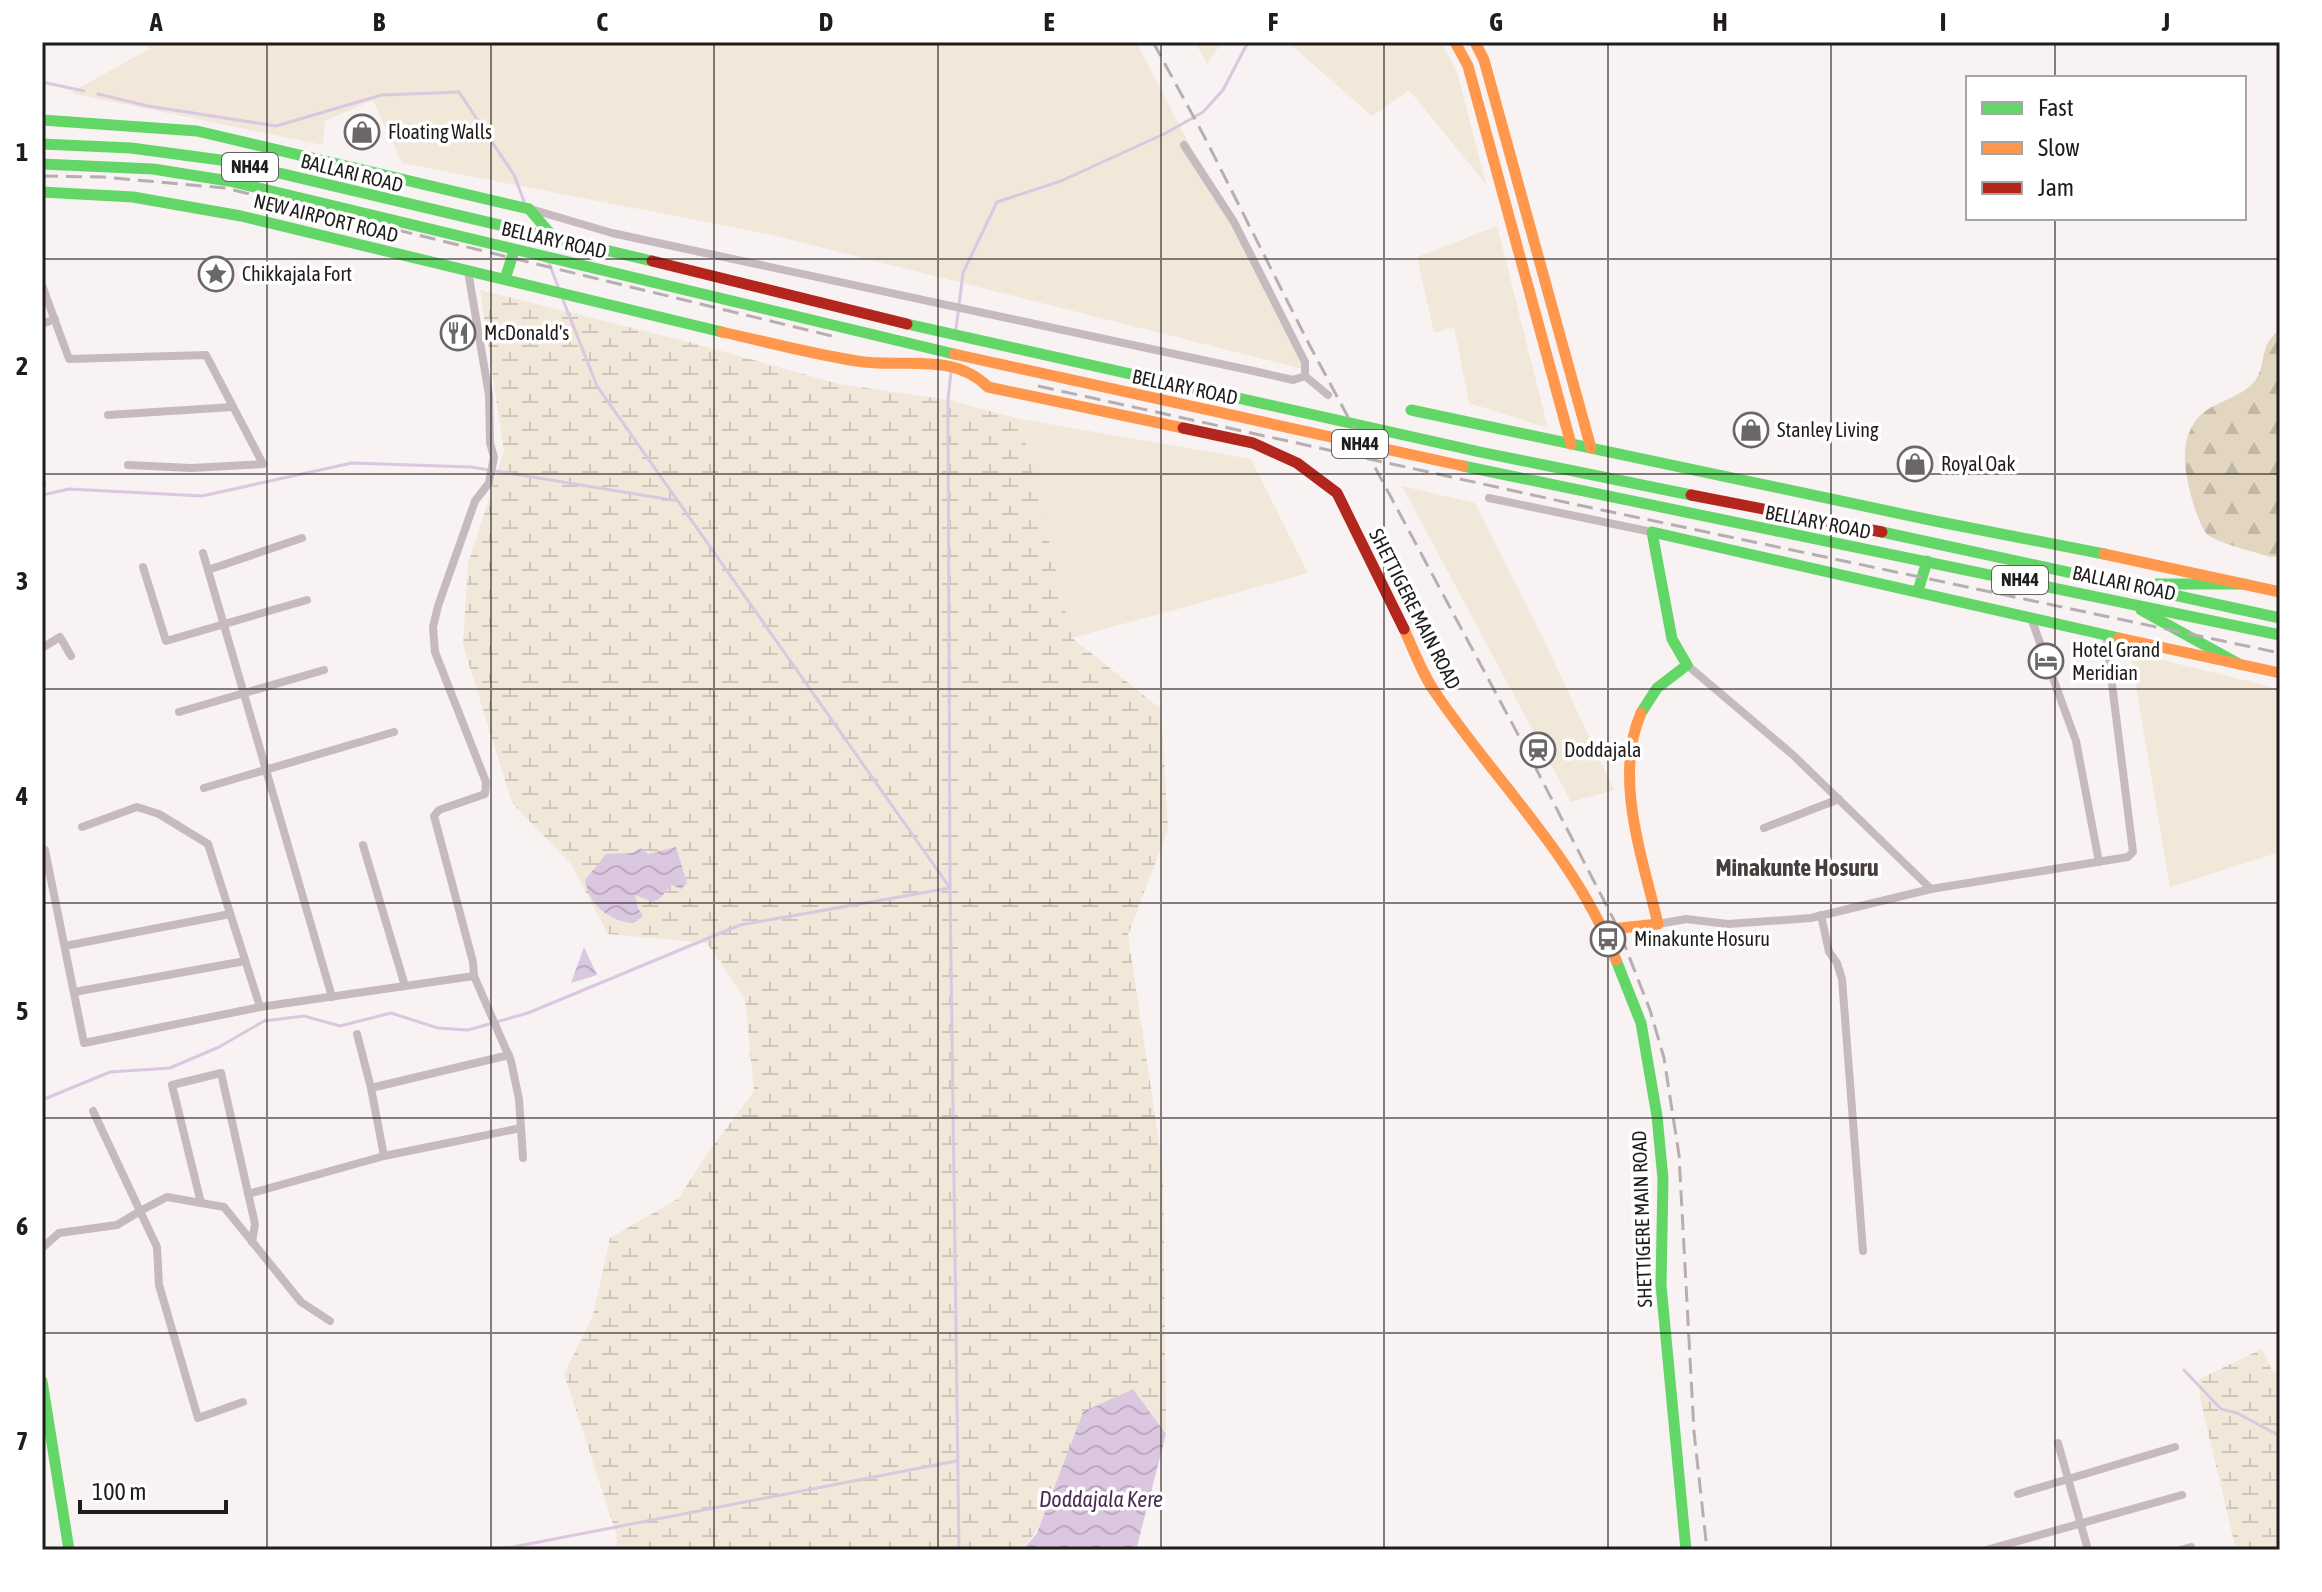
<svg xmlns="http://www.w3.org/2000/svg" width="2322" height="1592" viewBox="0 0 2322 1592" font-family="'Asap Condensed',sans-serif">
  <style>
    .green { fill: #f1e8d9 }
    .forest { fill: url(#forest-firs) }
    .wetland { fill: url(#wetland-marsh) }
    .water { fill: url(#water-waves) }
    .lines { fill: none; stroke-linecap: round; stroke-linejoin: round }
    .stream { stroke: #dbc7e0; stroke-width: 3 }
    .street { stroke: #c6babf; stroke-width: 8 }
    .fast { stroke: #63d668; stroke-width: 11 }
    .slow { stroke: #ff974d; stroke-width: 11 }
    .jam { stroke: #b3261e; stroke-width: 11 }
    .rail { stroke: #b7aeb1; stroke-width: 3; stroke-dasharray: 16 8; stroke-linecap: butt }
    .grid { fill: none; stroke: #201c1c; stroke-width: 2; stroke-opacity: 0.55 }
    .labels { text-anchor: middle; stroke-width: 7; stroke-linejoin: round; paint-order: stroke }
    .shield { fill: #fff; stroke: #636060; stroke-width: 2 }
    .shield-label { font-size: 18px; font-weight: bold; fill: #201c1c }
    .poi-label { font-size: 20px; fill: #201c1c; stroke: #fff; text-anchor: start }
    .street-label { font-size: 20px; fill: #201c1c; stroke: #fff }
    .water-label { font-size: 22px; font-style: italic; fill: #4b2a58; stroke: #fff }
    .quarter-label { font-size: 24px; font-weight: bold; fill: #483e3e; stroke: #fff }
    .neatline { fill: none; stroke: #201c1c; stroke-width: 3 }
    .grid-label { font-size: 26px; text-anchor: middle; font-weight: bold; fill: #201c1c }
  </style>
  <defs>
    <pattern id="forest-firs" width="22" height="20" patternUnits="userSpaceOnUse" patternTransform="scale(2)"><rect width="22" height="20" fill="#e3d6c0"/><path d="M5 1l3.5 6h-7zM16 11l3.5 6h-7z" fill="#c2b7a4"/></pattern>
    <pattern id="wetland-marsh" width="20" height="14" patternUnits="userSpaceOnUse" patternTransform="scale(2)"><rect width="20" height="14" fill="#f1e8d9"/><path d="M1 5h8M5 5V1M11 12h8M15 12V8" fill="none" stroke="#cec6ba"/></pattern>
    <pattern id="water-waves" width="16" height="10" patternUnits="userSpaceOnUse" patternTransform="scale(2)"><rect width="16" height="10" fill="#dbc7e0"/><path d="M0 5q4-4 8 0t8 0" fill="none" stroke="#bcaac0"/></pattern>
  </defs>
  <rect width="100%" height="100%" fill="#f8f2f2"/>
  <g class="green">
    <path d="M145 42H1136L1307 370 768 234 402 163 373 100 325 121 323 145 70 93 149 49Z"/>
    <path d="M1195 42H1222L1207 64Z"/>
    <path d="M1288 42H1441L1457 72 1486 184 1409 90 1372 116Z"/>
    <path d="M1497 226 1548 428 1469 403 1454 327 1434 333 1417 257Z"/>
    <path d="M1020 419 1251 459 1308 573 1072 638Z"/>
    <path d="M1402 486 1475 503 1544 640 1614 790 1571 802Z"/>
    <path d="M2130 652 2280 689V852L2170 887Z"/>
  </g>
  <path class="forest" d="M2280 329V556L2270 557C2256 552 2216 543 2207 534 2195 520 2183 470 2185 452 2185 443 2189 431 2194 423 2207 402 2239 400 2254 382 2268 364 2257 348 2280 329Z"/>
  <g class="wetland">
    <path d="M480 290 693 343 839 384 948 400 1020 419 1072 638 1161 709 1168 829 1128 935 1163 1169 1166 1434 1133 1390 1023 1550H616L617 1536 564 1374 593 1315 610 1238 678 1199 707 1154 754 1091 745 999 707 943 608 934 571 864 512 803 463 645 468 564 504 451Z"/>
    <path d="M2262 1349 2272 1371 2280 1373V1550H2236L2200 1398 2199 1379Z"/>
  </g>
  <g class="water">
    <path d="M676 847 687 883 681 889 672 885 659 899 653 902 635 895 638 908 643 916 634 923C610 922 589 905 585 880L606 854 632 853 640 848 648 854Z"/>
    <path d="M584 947 597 975 571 983Z"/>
    <path d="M1133 1389 1166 1434 1136 1550H1023L1037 1533 1083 1412Z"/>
  </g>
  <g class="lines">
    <g class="stream">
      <path d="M42 82 84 91"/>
      <path d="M98 94 148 106 276 126 382 95 459 92 514 175 525 204"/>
      <path d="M549 263 559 289"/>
      <path d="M956 329 963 273 997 202 1061 181 1166 133 1203 112 1223 90 1248 42"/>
      <path d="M951 372 948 400 950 888 959 1550"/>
      <path d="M42 495 69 489 202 496 352 463 471 467 678 501"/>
      <path d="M42 1100 110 1072 170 1068 219 1047 264 1021 304 1016 340 1026 391 1013 438 1028 468 1030 528 1013 740 925 950 888 597 386 563 300"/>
      <path d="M2184 1370 2221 1409 2237 1413 2276 1434 2280 1433"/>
      <path d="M465 1550 513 1547 956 1461"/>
    </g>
    <g class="street">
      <path d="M534 210 612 233 1258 372 1293 380 1305 376V362L1234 222 1184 145"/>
      <path d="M468 271 489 395 490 443 494 457 489 483 475 501 438 606 433 627 435 652 486 782 485 794 439 810 434 816 473 962 474 976 511 1061 519 1099 523 1158"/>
      <path d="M42 285 69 359 206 355 263 464 191 468 128 465"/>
      <path d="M42 324 55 319"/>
      <path d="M1305 376 1328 395"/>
      <path d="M108 415 233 407"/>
      <path d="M42 484V485"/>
      <path d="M1489 498 1652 532"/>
      <path d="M203 553 332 997"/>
      <path d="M143 567 166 641 307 600"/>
      <path d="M208 570 302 538"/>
      <path d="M2031 618 2076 741 2099 862"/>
      <path d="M42 648 60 637 71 656"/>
      <path d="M1687 665 1793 755 1931 889 2128 857 2133 852 2106 636"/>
      <path d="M179 712 324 670"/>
      <path d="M204 788 394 732"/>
      <path d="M1764 828 1839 799"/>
      <path d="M363 845 405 986"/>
      <path d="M45 850 84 1043 260 1007 208 844 159 814 137 807 82 827"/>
      <path d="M1821 915 1829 952 1837 963 1842 979 1863 1251"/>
      <path d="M1658 924 1686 919 1728 924 1811 918 1931 889"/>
      <path d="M65 946 230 914"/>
      <path d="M74 992 245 961"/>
      <path d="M260 1007 474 976"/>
      <path d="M357 1034 371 1088 384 1156"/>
      <path d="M371 1088 509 1055"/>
      <path d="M93 1111 140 1211 167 1197 224 1207 301 1302 330 1321"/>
      <path d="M248 1194 384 1156 521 1128"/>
      <path d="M201 1203 172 1085 221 1073 255 1224 252 1242"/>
      <path d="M42 1248 59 1233 117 1225 140 1211 157 1247 159 1285 198 1418 243 1402"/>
      <path d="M2058 1443 2088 1550"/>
      <path d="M2018 1494 2175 1447"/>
      <path d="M1986 1550 2182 1495"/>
      <path d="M2180 1550 2191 1547"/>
    </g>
    <g class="fast">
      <path d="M42 120 197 131 529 209"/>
      <path d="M42 144 131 148 228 161 652 261"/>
      <path d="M42 164 153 169 229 181 954 354"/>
      <path d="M42 192 133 197 241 216 722 332"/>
      <path d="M529 209 555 239"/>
      <path d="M505 279 514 251"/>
      <path d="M907 324 1480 452 1691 495"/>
      <path d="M1411 410 1935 521 2104 554"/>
      <path d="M1463 466 2280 635"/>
      <path d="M1882 532 2280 618"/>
      <path d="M2156 584H2245"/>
      <path d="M1918 591 1927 561"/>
      <path d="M2141 610 2239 664"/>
      <path d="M1641 713 1657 688 1687 665 1672 639 1652 532 2119 638"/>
      <path d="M1616 960 1641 1023 1657 1116 1663 1179 1661 1285 1686 1550"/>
      <path d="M42 1381 69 1550"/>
    </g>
    <g class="slow">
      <path d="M1455 42 1468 66 1571 444"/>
      <path d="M1475 42 1484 60 1591 448"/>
      <path d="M722 332C767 342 812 354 857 361 901 369 952 351 988 387L1183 428"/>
      <path d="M954 354 1463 466"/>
      <path d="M2104 554 2280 592"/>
      <path d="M1404 629C1414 651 1423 676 1437 695 1497 783 1577 859 1616 960"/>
      <path d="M2119 638 2280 673"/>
      <path d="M1602 930 1658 924C1643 859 1613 778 1641 713"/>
    </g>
    <g class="jam">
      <path d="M652 261 907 324"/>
      <path d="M1183 428 1253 443 1297 463 1337 493 1404 629"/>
      <path d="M1691 495 1882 532"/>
    </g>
    <g class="rail">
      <path d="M1153 42 1204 136 1310 346 1529 755 1618 928 1650 1010 1664 1058 1679 1155 1694 1432 1707 1550"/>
      <path d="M42 176 103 177 225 188 836 337"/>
      <path d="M1038 386 1569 503 2280 653"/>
    </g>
  </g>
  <path class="grid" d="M267 42V1550M491 42V1550M714 42V1550M938 42V1550M1161 42V1550M1384 42V1550M1608 42V1550M1831 42V1550M2055 42V78M2055 218V1550M42 259H2280M42 474H2280M42 689H2280M42 903H2280M42 1118H2280M42 1333H2280"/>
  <defs>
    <g id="shop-ring" transform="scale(1.8)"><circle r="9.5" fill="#fff" stroke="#6c6767" stroke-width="1.5"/><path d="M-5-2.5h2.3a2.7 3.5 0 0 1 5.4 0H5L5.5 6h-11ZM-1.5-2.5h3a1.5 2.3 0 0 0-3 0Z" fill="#6c6767"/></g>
    <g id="sight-ring" transform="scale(1.8)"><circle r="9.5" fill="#fff" stroke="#6c6767" stroke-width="1.5"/><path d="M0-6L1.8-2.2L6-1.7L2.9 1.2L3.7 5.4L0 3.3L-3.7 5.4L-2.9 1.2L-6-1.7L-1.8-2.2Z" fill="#6c6767"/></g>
    <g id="restaurant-ring" transform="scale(1.8)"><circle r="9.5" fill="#fff" stroke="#6c6767" stroke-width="1.5"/><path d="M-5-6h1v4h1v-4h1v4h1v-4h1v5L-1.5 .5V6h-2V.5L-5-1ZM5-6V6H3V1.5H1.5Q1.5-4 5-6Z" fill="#6c6767"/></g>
    <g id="hotel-ring" transform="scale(1.8)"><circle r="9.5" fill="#fff" stroke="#6c6767" stroke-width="1.5"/><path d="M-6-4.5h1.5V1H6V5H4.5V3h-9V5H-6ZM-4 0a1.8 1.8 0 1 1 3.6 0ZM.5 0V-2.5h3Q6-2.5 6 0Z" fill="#6c6767"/></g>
    <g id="station-ring" transform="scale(1.8)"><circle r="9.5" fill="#fff" stroke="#6c6767" stroke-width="1.5"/><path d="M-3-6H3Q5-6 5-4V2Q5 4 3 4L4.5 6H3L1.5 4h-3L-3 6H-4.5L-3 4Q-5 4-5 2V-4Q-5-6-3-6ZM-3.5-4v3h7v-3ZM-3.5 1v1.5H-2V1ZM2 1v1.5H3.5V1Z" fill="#6c6767"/></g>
    <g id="bus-ring" transform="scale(1.8)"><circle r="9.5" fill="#fff" stroke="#6c6767" stroke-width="1.5"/><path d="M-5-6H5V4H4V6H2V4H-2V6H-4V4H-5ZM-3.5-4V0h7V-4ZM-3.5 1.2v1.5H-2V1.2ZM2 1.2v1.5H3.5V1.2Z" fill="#6c6767"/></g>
  </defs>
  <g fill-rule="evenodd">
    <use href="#shop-ring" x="362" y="132"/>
    <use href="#sight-ring" x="216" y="274"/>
    <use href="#restaurant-ring" x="458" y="333"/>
    <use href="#shop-ring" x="1751" y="430"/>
    <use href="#shop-ring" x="1915" y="464"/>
    <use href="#hotel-ring" x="2046" y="661"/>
    <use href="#station-ring" x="1538" y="750"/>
    <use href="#bus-ring" x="1608" y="939"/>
  </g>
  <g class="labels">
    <g class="shield">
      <rect x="222" y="153" width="56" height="28" rx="6"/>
      <rect x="1332" y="430" width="56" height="28" rx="6"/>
      <rect x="1992" y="566" width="56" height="28" rx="6"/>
    </g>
    <g class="shield-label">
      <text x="250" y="173">NH44</text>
      <text x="1360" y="450">NH44</text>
      <text x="2020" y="586">NH44</text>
    </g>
    <g class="poi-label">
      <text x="388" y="139">Floating Walls</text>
      <text x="242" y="281">Chikkajala Fort</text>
      <text x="484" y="340">McDonald's</text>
      <text x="1777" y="437">Stanley Living</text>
      <text x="1941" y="471">Royal Oak</text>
      <text x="2072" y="657">Hotel Grand<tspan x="2072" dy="23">Meridian</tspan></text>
      <text x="1564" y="757">Doddajala</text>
      <text x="1634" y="946">Minakunte Hosuru</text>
    </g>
    <g class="street-label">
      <text transform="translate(352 173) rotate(14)" y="7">BALLARI ROAD</text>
      <text transform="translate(326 218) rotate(14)" y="7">NEW AIRPORT ROAD</text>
      <text transform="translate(554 240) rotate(13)" y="7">BELLARY ROAD</text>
      <text transform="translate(1185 387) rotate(12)" y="7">BELLARY ROAD</text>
      <text transform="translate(1818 522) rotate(11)" y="7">BELLARY ROAD</text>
      <text transform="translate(2124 583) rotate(12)" y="7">BALLARI ROAD</text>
      <text transform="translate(1415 609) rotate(63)" y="7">SHETTIGERE MAIN ROAD</text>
      <text transform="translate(1642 1219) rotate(-92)" y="7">SHETTIGERE MAIN ROAD</text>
    </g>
    <g class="water-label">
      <text x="1101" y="1507">Doddajala Kere</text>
    </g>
    <g class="quarter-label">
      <text x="1797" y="876">Minakunte Hosuru</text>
    </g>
  </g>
  <rect width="2322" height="1592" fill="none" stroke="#ffffff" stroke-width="88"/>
  <rect x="1966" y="76" width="280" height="144" fill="#ffffff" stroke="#a6a4a4" stroke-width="2"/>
  <rect x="1982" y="102" width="40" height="12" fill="#63d668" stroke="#a6a4a4" stroke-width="2"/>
  <text x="2038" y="116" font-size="24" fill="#201c1c">Fast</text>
  <rect x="1982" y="142" width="40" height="12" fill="#ff974d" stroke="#a6a4a4" stroke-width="2"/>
  <text x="2038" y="156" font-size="24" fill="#201c1c">Slow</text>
  <rect x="1982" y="182" width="40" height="12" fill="#b3261e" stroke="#a6a4a4" stroke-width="2"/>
  <text x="2038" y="196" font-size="24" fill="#201c1c">Jam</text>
  <path d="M80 1500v12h146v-12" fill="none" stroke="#201c1c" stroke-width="4"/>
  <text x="92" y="1500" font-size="24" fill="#201c1c" stroke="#ffffff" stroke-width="6" paint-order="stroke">100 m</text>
  <rect x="44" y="44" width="2234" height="1504" class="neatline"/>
  <g class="grid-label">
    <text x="156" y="31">A</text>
    <text x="379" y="31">B</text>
    <text x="602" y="31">C</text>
    <text x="826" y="31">D</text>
    <text x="1049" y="31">E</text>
    <text x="1273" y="31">F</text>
    <text x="1496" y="31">G</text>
    <text x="1720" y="31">H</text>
    <text x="1943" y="31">I</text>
    <text x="2166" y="31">J</text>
    <text x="22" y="161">1</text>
    <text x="22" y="375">2</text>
    <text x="22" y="590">3</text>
    <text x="22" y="805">4</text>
    <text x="22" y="1020">5</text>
    <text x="22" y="1235">6</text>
    <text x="22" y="1450">7</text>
  </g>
</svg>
